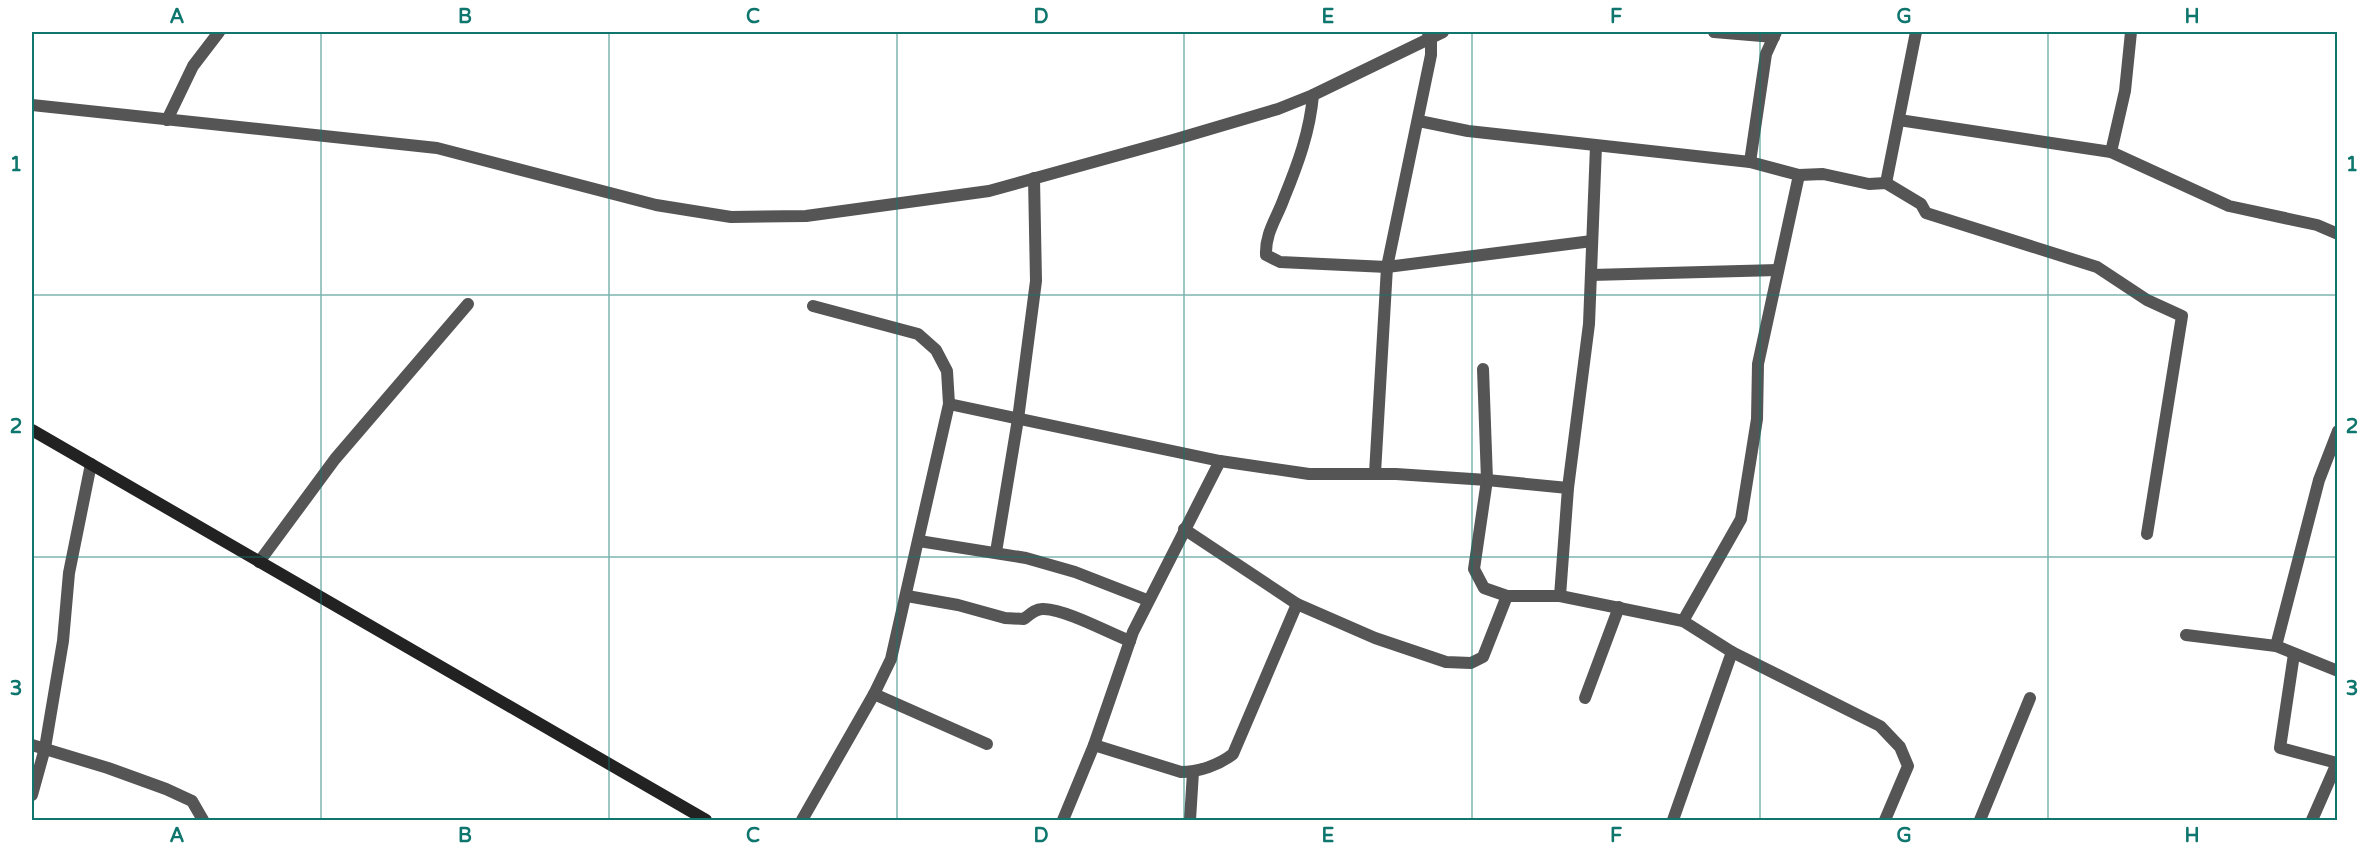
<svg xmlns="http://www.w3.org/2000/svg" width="2369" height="852" viewBox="0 0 2369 852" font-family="'Varela Round',sans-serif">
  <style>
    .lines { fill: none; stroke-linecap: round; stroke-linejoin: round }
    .street { stroke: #555; stroke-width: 12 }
    .secondary { stroke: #222; stroke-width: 12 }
    .grid { fill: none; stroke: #0f766e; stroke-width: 1.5; stroke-opacity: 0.55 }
    .neatline { fill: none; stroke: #0f766e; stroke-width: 2 }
    .grid-label { font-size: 20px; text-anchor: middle; font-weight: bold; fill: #0f766e }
  </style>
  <rect width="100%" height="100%" fill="#fff"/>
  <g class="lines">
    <g class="street">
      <path d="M1714 32 1774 37"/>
      <path d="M1313 95C1310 131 1298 164 1284 198 1277 218 1265 233 1266 255L1280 262 1387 267 1592 241"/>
      <path d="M32 105 437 148 656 205 731 217 806 216 989 191 1173 140 1278 109 1313 95 1443 32"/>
      <path d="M167 120 193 66 219 32"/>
      <path d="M1899 120 2111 152 2229 206 2317 225 2338 234"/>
      <path d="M1419 121 1468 131 1750 162 1799 175 1823 174 1869 184 1886 183 1921 204 1926 213 2097 267 2147 300 2182 316 2147 534"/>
      <path d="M2111 152 2125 91 2131 32"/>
      <path d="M1750 162 1766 54 1776 32"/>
      <path d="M1886 183 1916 32"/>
      <path d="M1591 275 1778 270"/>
      <path d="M1483 369 1487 480 1474 569 1484 588 1507 596H1560L1683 621 1732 652 1880 726 1900 747 1908 766 1885 820"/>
      <path d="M949 404 1220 461 1309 474H1396L1487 480 1568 488"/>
      <path d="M1375 473 1387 267 1431 55V37L1428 33"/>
      <path d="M1184 529 1297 604 1375 638 1446 662 1471 663 1483 657 1507 596"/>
      <path d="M919 541 1026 558 1075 572 1147 600"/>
      <path d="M996 552 1018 419 1036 281 1034 178"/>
      <path d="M259 562 335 459 468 304"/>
      <path d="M907 596 958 605 1005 618 1024 619C1030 614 1036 608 1044 609 1067 610 1107 632 1130 641"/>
      <path d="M1560 596 1568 488 1589 324 1596 146"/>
      <path d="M1683 621 1741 519 1757 419 1758 364 1799 175"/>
      <path d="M2186 635 2276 646 2338 671"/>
      <path d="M2276 646 2319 480 2338 431"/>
      <path d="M2294 654 2280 748 2337 763 2312 820"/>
      <path d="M874 694 987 744"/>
      <path d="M1585 698 1619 607"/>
      <path d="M32 745 108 768 166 789 192 801 203 820"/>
      <path d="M1094 745 1181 772C1199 772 1219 765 1233 754L1297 604"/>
      <path d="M32 795 45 748 63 641 69 573 91 464"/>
      <path d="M802 820 874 694 891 659 949 404 947 371 936 350 918 334 813 306"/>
      <path d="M1063 820 1094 745 1133 632 1220 461"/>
      <path d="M1190 820 1193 772"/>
      <path d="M1673 820 1732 652"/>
      <path d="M1980 820 2030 698"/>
    </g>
    <path class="secondary" d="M32 430 706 820"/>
  </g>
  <path class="grid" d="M321 32V820M609 32V820M897 32V820M1184 32V820M1472 32V820M1760 32V820M2048 32V820M32 295H2338M32 557H2338"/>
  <rect width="2369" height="852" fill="none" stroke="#ffffff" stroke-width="66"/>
  <rect x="33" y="33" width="2303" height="786" class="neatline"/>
  <g class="grid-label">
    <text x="177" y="23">A</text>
    <text x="465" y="23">B</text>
    <text x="753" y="23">C</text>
    <text x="1041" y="23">D</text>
    <text x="1328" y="23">E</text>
    <text x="1616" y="23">F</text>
    <text x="1904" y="23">G</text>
    <text x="2192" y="23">H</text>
    <text x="16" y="171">1</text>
    <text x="2352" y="171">1</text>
    <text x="16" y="433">2</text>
    <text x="2352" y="433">2</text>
    <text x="16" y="695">3</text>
    <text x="2352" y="695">3</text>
    <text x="177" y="842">A</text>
    <text x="465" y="842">B</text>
    <text x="753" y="842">C</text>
    <text x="1041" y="842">D</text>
    <text x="1328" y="842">E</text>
    <text x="1616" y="842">F</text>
    <text x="1904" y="842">G</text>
    <text x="2192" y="842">H</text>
  </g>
</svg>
